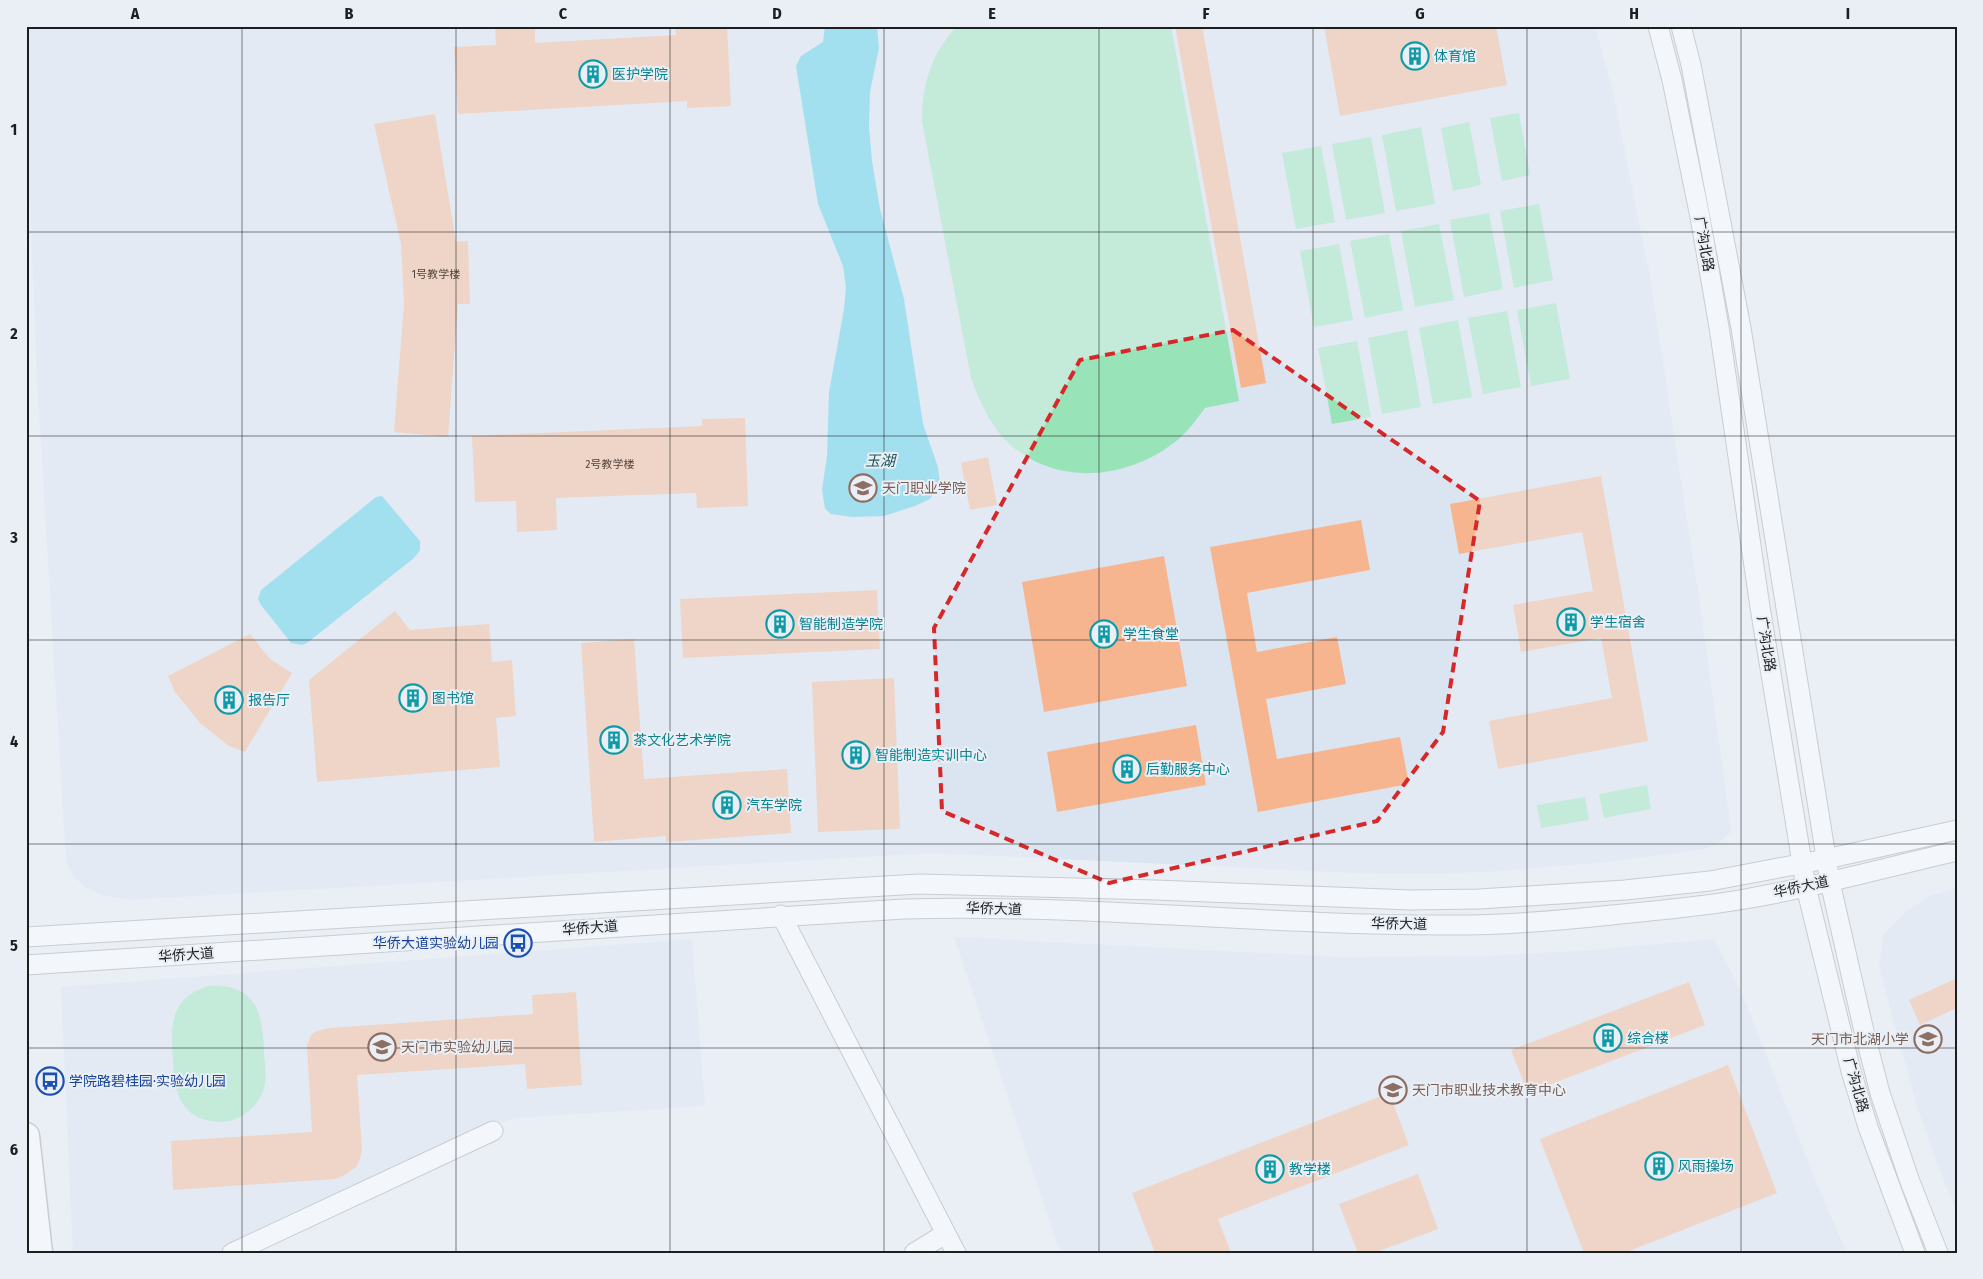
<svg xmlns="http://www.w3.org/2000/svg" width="1983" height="1279" viewBox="0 0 1983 1279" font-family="'Fira Sans Condensed','Noto Sans SC',sans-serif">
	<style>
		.built { fill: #dbe5f1 }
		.green { fill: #98e4b8 }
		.water { fill: #4fcfe7 }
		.building { fill: #f7b58f }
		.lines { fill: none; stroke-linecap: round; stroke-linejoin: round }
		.minor-casing { stroke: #a0a4aa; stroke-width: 21 }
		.secondary-casing { stroke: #a0a4aa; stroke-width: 29 }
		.minor { stroke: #fff; stroke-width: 19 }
		.secondary { stroke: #fff; stroke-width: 26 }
		.marked { fill: none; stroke: #d62828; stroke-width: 4; stroke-dasharray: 10 6; stroke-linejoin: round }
		.grid { fill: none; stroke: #1c1e20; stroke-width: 1; stroke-opacity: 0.55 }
		.labels { text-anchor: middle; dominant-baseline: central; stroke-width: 4; stroke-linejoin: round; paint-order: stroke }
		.number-label { font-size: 11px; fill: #53443c }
		.culture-label { font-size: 14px; fill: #0d838f; stroke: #eaeff5; text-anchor: start }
		.street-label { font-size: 14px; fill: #1c1e20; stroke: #eaeff5 }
		.education-label { font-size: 14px; fill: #785e54; stroke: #eaeff5; text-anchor: start }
		.transit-label { font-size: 14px; fill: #164399; stroke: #eaeff5; text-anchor: end }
		.water-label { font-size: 15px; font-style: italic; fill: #1f555f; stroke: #eaeff5 }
		.neatline { fill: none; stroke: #1c1e20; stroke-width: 2 }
		.grid-label { font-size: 16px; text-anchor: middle; font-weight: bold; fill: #1c1e20 }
	</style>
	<rect width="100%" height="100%" fill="#eaeff5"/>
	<g class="built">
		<path d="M26 26H1595L1614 96 1649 271 1699 598 1731 828 1730 833 1716 845 1704 849 1609 862 1487 872 1425 874 1355 873 931 853 129 900 99 894 84 886 73 876 66 861 37 378 27 135Z"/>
		<path d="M1957 888V1212L1946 1187 1918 1110 1879 967 1883 935 1906 912 1929 896Z"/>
		<path d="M954 937 1341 957 1489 956 1591 950 1714 939 1744 998 1816 1182 1847 1253H1062L1057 1243Z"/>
		<path d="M692 939 705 1106 513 1118 221 1253H73L61 987Z"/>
	</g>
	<g class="green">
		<path d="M957 26H1171L1239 401 1205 408C1196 420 1187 433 1175 442 1130 477 1066 486 1018 451 994 434 981 405 971 378L922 121C922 84 931 54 957 26Z"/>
		<path d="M1519 113 1530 175 1502 181 1490 118Z"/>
		<path d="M1469 122 1481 185 1453 191 1441 128Z"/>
		<path d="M1421 127 1435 204 1396 211 1382 135Z"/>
		<path d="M1371 137 1385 213 1346 220 1332 144Z"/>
		<path d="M1321 146 1335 222 1296 229 1282 153Z"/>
		<path d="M1539 204 1553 280 1514 288 1500 211Z"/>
		<path d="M1489 213 1503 289 1464 297 1450 220Z"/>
		<path d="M1439 224 1454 300 1415 307 1401 231Z"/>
		<path d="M1389 234 1403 310 1365 318 1350 241Z"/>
		<path d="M1339 244 1353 320 1314 327 1300 251Z"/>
		<path d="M1556 303 1570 379 1531 386 1517 310Z"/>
		<path d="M1507 311 1521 387 1483 394 1468 318Z"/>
		<path d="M1458 320 1472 397 1433 404 1419 328Z"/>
		<path d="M1407 330 1421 407 1382 414 1368 338Z"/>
		<path d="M1357 341 1371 417 1332 424 1318 348Z"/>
		<path d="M1647 785 1651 809 1604 818 1599 794Z"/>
		<path d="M1585 797 1589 820 1541 828 1537 805Z"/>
		<path d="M208 986C257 983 263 1014 264 1053 265 1064 267 1077 264 1088 258 1110 234 1126 211 1121 198 1119 187 1112 181 1101 174 1088 174 1074 173 1060 170 1026 170 998 208 986Z"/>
	</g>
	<g class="water">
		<path d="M825 26H877L879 48 870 92 869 127 872 161 880 209 904 299 923 424 938 467 940 484 930 499 915 506 884 516 852 517 831 514 825 509 822 490 827 455 829 392 844 309 846 288 843 266 818 204 796 66 801 56 823 42Z"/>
		<path d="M382 496 420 541V550L414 558 307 643 302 645 291 643 261 605 258 599 261 590 376 497Z"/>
	</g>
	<g class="building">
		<path d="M495 26H535V43L676 35 675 26H727L731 106 687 108V101L458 114 454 47 496 45Z"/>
		<path d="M1175 26H1202L1266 383 1241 388Z"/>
		<path d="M1324 26H1496L1507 85 1340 116Z"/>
		<path d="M435 114 456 242 468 241 470 304H458L448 437 394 432 404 303 401 244 374 124Z"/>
		<path d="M745 418 748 506 697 508 696 493 556 498 557 530 517 532 516 501 475 502 472 436 702 426V419Z"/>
		<path d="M988 457 997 505 970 510 961 463Z"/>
		<path d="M1601 476 1648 741 1498 769 1489 721 1612 698 1601 638 1521 652 1513 605 1593 591 1582 532 1459 554 1450 504Z"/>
		<path d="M1361 520 1370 570 1247 593 1257 652 1337 637 1346 684 1266 699 1277 759 1400 737 1409 784 1258 812 1210 547Z"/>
		<path d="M1164 556 1187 686 1044 712 1022 582Z"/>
		<path d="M877 590 880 649 683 658 680 599Z"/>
		<path d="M395 611 410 630 489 624 492 662 512 660 516 716 496 718 500 767 317 782 309 680Z"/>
		<path d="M250 634 270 659 292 673 245 752 229 746 200 723 175 692 168 676Z"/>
		<path d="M634 639 644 779 787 769 791 833 666 842V836L594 842 581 643Z"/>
		<path d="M894 678 900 829 818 832 812 682Z"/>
		<path d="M1196 725 1206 785 1057 812 1047 752Z"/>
		<path d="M1957 978V1008L1920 1025 1909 1000Z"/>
		<path d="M1689 982 1705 1025 1528 1093 1511 1050Z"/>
		<path d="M576 992 582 1085 527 1089 525 1064 357 1075 362 1150 359 1162 356 1167 345 1175 335 1179 173 1190 171 1141 312 1132 307 1045 312 1034 317 1031 329 1028 533 1014 532 995Z"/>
		<path d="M1728 1065 1777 1193 1624 1253H1584L1540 1139Z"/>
		<path d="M1389 1093 1409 1145 1218 1219 1231 1253H1155L1132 1193Z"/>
		<path d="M1418 1174 1438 1229 1374 1253H1358L1339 1204Z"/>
	</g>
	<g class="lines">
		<g class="minor-casing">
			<g id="minor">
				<path d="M1658 26 1672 80 1700 217 1719 327 1760 607 1806 887 1851 1071 1868 1127 1915 1253"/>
				<path d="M1681 26 1691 65 1741 328 1830 882 1863 1027 1880 1093 1909 1179 1938 1253"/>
				<path d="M781 915 956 1253"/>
				<path d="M26 937 919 884 1155 890 1411 900 1479 899 1625 890 1710 881 1826 859 1957 830"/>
				<path d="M26 965 904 909C1083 904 1262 925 1442 925 1498 926 1555 921 1612 915 1654 911 1697 907 1739 900 1812 888 1884 868 1957 851"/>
				<path d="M232 1253 493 1131"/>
				<path d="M914 1253 945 1234"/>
			</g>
		</g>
		<g class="secondary-casing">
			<path id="secondary" d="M26 1136 39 1253"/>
		</g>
		<use href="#minor" class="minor"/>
		<use href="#secondary" class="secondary"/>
	</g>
	<path d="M0 0H1983V1279H0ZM1233 330 1480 501 1443 732 1377 821 1109 883 942 811 934 628 1080 360Z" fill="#eaeff5" fill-opacity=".55" fill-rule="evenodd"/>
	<path class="marked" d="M1233 330 1480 501 1443 732 1377 821 1109 883 942 811 934 628 1080 360Z"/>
	<path class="grid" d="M242 26V1253M456 26V1253M670 26V1253M884 26V1253M1099 26V1253M1313 26V1253M1527 26V1253M1741 26V1253M26 232H1957M26 436H1957M26 640H1957M26 844H1957M26 1048H1957"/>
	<defs>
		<g id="building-ring" transform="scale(1.4375)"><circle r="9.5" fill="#eaeff5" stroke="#0f9aa8" stroke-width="1.5"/><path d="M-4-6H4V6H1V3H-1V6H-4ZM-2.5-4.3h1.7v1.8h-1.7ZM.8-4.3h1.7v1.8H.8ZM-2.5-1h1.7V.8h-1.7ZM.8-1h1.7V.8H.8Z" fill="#0f9aa8"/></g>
		<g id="university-ring" transform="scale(1.4375)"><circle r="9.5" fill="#eaeff5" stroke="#8d6e63" stroke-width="1.5"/><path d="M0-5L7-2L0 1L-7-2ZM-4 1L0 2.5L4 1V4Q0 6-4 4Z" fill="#8d6e63"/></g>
		<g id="bus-ring" transform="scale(1.4375)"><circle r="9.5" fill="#eaeff5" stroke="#1a4fb4" stroke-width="1.5"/><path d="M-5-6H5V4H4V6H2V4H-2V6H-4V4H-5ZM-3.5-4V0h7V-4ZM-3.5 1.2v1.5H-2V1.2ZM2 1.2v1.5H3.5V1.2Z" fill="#1a4fb4"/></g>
		<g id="school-ring" transform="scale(1.4375)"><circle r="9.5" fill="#eaeff5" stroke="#8d6e63" stroke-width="1.5"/><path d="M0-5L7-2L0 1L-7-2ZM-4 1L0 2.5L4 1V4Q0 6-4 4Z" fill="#8d6e63"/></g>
	</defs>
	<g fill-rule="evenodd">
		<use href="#building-ring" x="1415" y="56"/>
		<use href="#building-ring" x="593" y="74"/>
		<use href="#university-ring" x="863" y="488"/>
		<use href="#building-ring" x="1571" y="622"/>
		<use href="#building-ring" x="780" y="624"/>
		<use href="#building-ring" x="1104" y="634"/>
		<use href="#building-ring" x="413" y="698"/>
		<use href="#building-ring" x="229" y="700"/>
		<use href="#building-ring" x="614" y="740"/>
		<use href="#building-ring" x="856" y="755"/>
		<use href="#building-ring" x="1127" y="769"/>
		<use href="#building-ring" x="727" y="805"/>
		<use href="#bus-ring" x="518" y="943"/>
		<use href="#building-ring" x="1608" y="1038"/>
		<use href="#school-ring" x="1928" y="1039"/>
		<use href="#school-ring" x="382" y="1047"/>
		<use href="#bus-ring" x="50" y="1081"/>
		<use href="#school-ring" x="1393" y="1090"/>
		<use href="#building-ring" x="1659" y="1166"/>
		<use href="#building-ring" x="1270" y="1169"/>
	</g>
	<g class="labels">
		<g class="number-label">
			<text x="436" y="274">1号教学楼</text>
			<text x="610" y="464">2号教学楼</text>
		</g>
		<g class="culture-label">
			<text x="1434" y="56">体育馆</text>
			<text x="612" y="74">医护学院</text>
			<text x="1590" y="622">学生宿舍</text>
			<text x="799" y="624">智能制造学院</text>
			<text x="1123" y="634">学生食堂</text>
			<text x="432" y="698">图书馆</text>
			<text x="248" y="700">报告厅</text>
			<text x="633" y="740">茶文化艺术学院</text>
			<text x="875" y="755">智能制造实训中心</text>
			<text x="1146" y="769">后勤服务中心</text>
			<text x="746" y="805">汽车学院</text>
			<text x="1627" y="1038">综合楼</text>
			<text x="1678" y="1166">风雨操场</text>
			<text x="1289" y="1169">教学楼</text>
		</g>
		<g class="street-label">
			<text transform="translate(1704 244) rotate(80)">广沟北路</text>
			<text transform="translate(1766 644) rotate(81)">广沟北路</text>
			<text transform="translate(1801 887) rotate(-12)">华侨大道</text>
			<text transform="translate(994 909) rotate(2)">华侨大道</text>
			<text transform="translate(1399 924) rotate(1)">华侨大道</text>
			<text transform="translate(590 928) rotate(-4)">华侨大道</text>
			<text transform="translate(186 955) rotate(-4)">华侨大道</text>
			<text transform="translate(1856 1085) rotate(74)">广沟北路</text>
		</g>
		<g class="education-label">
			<text x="882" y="488">天门职业学院</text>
			<text x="1909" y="1039" text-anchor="end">天门市北湖小学</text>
			<text x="401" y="1047">天门市实验幼儿园</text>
			<text x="1412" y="1090">天门市职业技术教育中心</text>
		</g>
		<g class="transit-label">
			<text x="499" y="943">华侨大道实验幼儿园</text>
			<text x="69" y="1081" text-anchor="start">学院路碧桂园·实验幼儿园</text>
		</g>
		<g class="water-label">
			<text x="880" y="461">玉湖</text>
		</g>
	</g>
	<rect width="1983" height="1279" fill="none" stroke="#eaeff5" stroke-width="55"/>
	<rect x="28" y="28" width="1928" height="1224" class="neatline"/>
	<g class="grid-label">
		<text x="135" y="19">A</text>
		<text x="349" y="19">B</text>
		<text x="563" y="19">C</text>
		<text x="777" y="19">D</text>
		<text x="992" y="19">E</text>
		<text x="1206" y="19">F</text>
		<text x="1420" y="19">G</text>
		<text x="1634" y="19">H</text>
		<text x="1848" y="19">I</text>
		<text x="14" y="135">1</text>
		<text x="14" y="339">2</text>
		<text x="14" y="543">3</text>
		<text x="14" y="747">4</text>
		<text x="14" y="951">5</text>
		<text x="14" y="1155">6</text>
	</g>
</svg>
